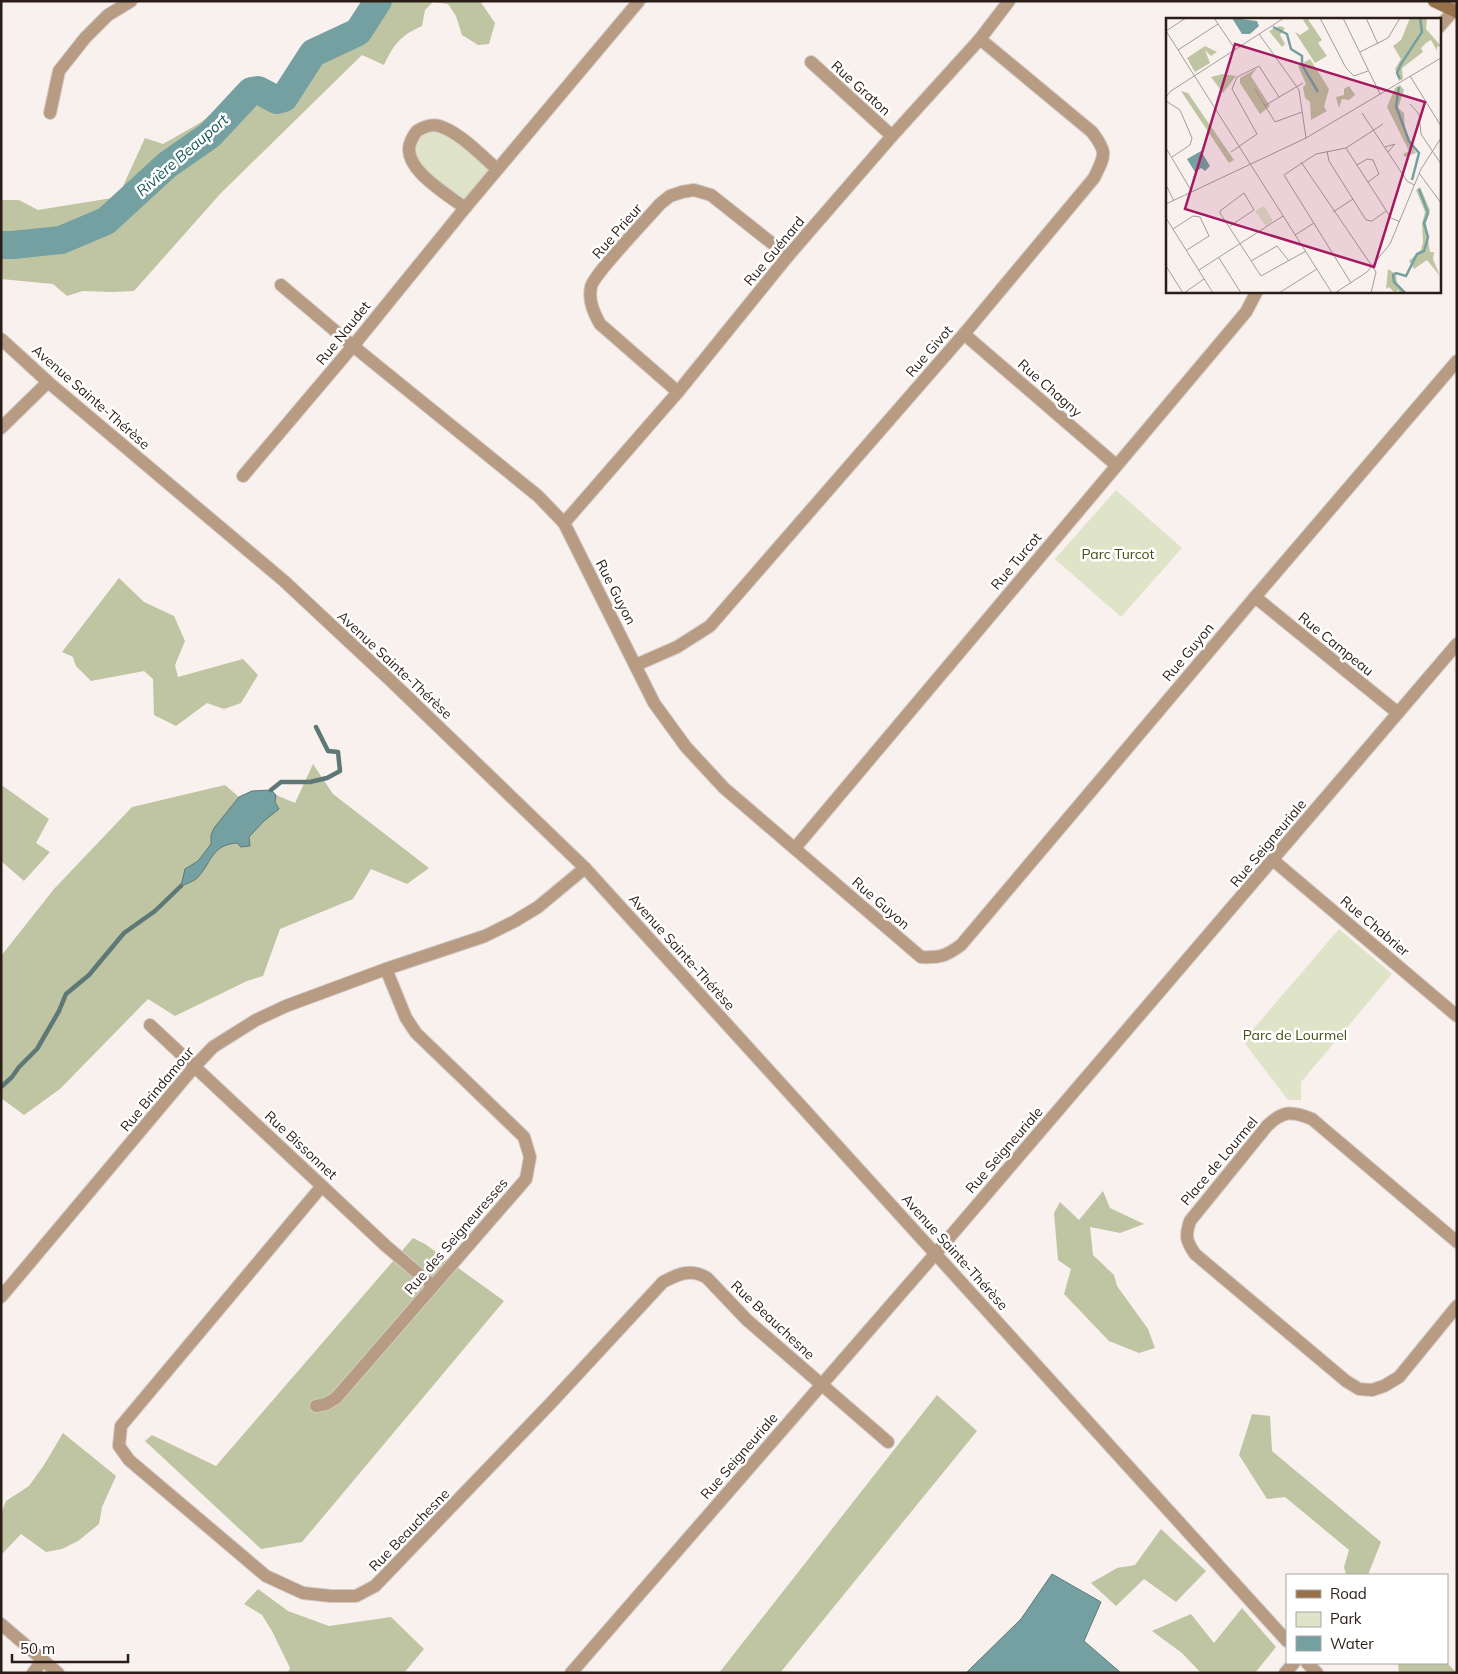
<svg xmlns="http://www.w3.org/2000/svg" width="1458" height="1674" viewBox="0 0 1458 1674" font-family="Mulish,sans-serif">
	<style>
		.green { fill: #dfe3c8 }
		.forest { fill: #bfc5a2 }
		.water { fill: #74a0a1; stroke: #5e7877 }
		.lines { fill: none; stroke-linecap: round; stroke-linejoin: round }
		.stream { stroke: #5e7877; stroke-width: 4.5 }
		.river { stroke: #74a0a1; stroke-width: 28 }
		.minor-casing { stroke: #d4cbc7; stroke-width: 14 }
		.tertiary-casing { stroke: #d4cbc7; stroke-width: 14 }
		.secondary-casing { stroke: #d4cbc7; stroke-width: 14 }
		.minor { stroke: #b79b82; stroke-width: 12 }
		.tertiary { stroke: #b79b82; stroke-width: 12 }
		.secondary { stroke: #98704a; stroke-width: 12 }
		.labels { text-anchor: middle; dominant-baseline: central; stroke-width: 5; stroke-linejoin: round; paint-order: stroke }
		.street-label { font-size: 14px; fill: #2a1c16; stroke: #fff }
		.park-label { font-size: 14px; fill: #474c14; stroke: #fff }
		.water-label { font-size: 15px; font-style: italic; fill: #185859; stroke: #fff }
		.inset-river { fill: none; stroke: #74a0a1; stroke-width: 2.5 }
		.inset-road { fill: none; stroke: #a69c98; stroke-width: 1 }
		.view { fill: #a41960; fill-opacity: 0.15; stroke: #a41960; stroke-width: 2.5 }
		.inset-edge { fill: none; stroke: #2a1c16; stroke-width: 2.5 }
	</style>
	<rect width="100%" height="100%" fill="#f9f1ee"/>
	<g class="green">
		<path d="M442 126 497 169 465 208 410 161 415 133Z"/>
		<path d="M1116 490 1182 548 1121 617 1055 559Z"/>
		<path d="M1339 929 1392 974 1301 1082V1100H1288L1243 1041Z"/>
	</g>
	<g class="forest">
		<path d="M369 1H480L495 23 489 44 478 45 462 35 456 16 448 4 433 2 425 10 422 26C400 36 394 44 384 65L362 55 221 193 134 291 112 292 83 291 67 296 53 284 1 279V200H19L38 210 118 197 145 138 163 144 198 124 247 90 287 84 308 45 357 16Z"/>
		<path d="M119 578 144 602 174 616 185 641 175 665 178 677 243 659 258 675 241 703 224 709 207 703 176 726 154 715 153 679 144 671 91 681 76 666 73 657 62 652Z"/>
		<path d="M313 764 333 794 429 868 407 884 371 869 353 899 280 929 263 976 247 981 175 1016 148 999 60 1089 24 1115 1 1098V956L54 889 132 807 225 785 239 797 252 791 271 790 276 795 295 803Z"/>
		<path d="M3 786 49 819 36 843 50 852 24 881 1 861V788Z"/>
		<path d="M1103 1191 1110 1208 1144 1224 1120 1233 1090 1227 1093 1255 1114 1275 1117 1286 1148 1329 1155 1348 1139 1353 1109 1341 1064 1294 1071 1269 1058 1260 1054 1213 1060 1202 1079 1220Z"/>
		<path d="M413 1238 425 1244 504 1301 302 1542 261 1549 145 1441 152 1435 216 1466Z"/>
		<path d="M937 1395 977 1431 780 1673H719Z"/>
		<path d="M1252 1414 1270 1416 1272 1451 1381 1542 1368 1575H1346L1344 1567 1349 1550 1285 1497 1267 1499 1239 1455Z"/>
		<path d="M63 1433 116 1476 102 1507 99 1524 78 1541 62 1549 46 1552 21 1534 1 1555V1514L6 1501 29 1486 44 1465Z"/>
		<path d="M1161 1529 1206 1571 1176 1602 1144 1579 1116 1606 1091 1583 1117 1568 1135 1565Z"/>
		<path d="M258 1589 288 1611 329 1626 391 1617 424 1649 404 1673H288L290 1668 272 1631 262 1615 244 1604Z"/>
		<path d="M1242 1608 1276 1647 1255 1673H1201L1182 1653 1152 1631 1191 1614 1214 1643Z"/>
		<path d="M1398 1663H1447L1457 1673H1399Z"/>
	</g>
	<g class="water">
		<path d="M271 790 276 795 275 802 279 809 264 821 249 837 250 846 241 847 237 843C210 845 212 864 196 879 192 882 186 884 181 886L185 869 198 861 211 844V835L214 828 239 797 252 791Z"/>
		<path d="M1052 1574 1101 1602 1084 1641 1121 1673H966L1021 1619Z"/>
	</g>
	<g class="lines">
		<g class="stream">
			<path d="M271 790 281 782H310L327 778 340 771 338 752 328 751 316 727"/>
			<path d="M1 1087 12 1077 19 1067 37 1049 59 1011 66 994 89 975 124 933 155 911 181 886"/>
		</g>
		<path class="river" d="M1 245H13L61 240 106 221 167 165 210 135 251 91 258 90 277 100 284 98 313 53 358 32 378 1"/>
		<g class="minor-casing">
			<g id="minor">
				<path d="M1439 27 1457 7"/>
				<path d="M811 62 892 136"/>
				<path d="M50 113 59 71 85 38 108 15 131 1"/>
				<path d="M465 208C447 194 399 167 411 141 413 137 414 134 417 131 425 126 433 123 442 127 461 134 482 156 497 169"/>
				<path d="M281 285 353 346 538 496 564 523 654 703 686 747 724 788 921 957C940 958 946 956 961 945L1255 597 1457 361"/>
				<path d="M964 334 1116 465"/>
				<path d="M678 392 600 324C594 313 588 301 591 287 593 275 648 218 660 204L670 196 682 192 694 190 711 195 788 256"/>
				<path d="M1 428 48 382"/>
				<path d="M243 476 353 346 465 208 639 1"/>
				<path d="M564 523 678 392 788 256 892 136 980 39 1009 1"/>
				<path d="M1255 597 1398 713"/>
				<path d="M636 665 677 647 710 626 964 334 1094 178C1105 155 1108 153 1092 132L980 39"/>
				<path d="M795 848 1246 312 1257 291"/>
				<path d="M1273 860 1457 1016"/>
				<path d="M150 1025 386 1246 433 1286"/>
				<path d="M322 1186 121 1426 119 1446 129 1460 266 1576 303 1593 331 1596H356L375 1586 550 1404 663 1282C678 1274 691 1268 707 1278L747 1320 888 1442"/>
				<path d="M1457 1242 1312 1119C1293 1111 1283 1110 1267 1126L1190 1221C1185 1236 1186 1241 1195 1254L1346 1381 1359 1389 1372 1390 1384 1386 1399 1377 1457 1306"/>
				<path d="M1 1297 195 1066 213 1047 256 1020 286 1006 386 969 485 936 515 921 538 907 585 868"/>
				<path d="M316 1406 326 1404 336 1398 526 1179 530 1157 524 1137 416 1033 406 1018 386 969"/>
				<path d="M1 1624 58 1673"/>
				<path d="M33 1673 43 1660"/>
				<path d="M571 1673 936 1253"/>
				<path d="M1285 1673 1294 1663"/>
			</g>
		</g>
		<g class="tertiary-casing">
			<g id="tertiary">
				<path d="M1 339 48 382 284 581 389 679 585 868 1287 1641"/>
				<path d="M936 1253 1457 644"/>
				<path d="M1307 1663 1317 1673"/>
			</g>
		</g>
		<g class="secondary-casing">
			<path id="secondary" d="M1434 1 1457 12"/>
		</g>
		<use href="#minor" class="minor"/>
		<use href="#tertiary" class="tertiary"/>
		<use href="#secondary" class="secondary"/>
	</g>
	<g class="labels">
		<g class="street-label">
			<text transform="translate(861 88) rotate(42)">Rue Graton</text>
			<text transform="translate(617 231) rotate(-49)">Rue Prieur</text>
			<text transform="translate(774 251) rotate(-50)">Rue Guénard</text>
			<text transform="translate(343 333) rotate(-51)">Rue Naudet</text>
			<text transform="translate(929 351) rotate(-49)">Rue Givot</text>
			<text transform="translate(1050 388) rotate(41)">Rue Chagny</text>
			<text transform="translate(91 397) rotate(41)">Avenue Sainte-Thérèse</text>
			<text transform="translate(1016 561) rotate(-50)">Rue Turcot</text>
			<text transform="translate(616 592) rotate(63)">Rue Guyon</text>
			<text transform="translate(1336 644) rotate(39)">Rue Campeau</text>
			<text transform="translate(1188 652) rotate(-50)">Rue Guyon</text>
			<text transform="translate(395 665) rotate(43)">Avenue Sainte-Thérèse</text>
			<text transform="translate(1268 843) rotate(-50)">Rue Seigneuriale</text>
			<text transform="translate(881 903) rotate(41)">Rue Guyon</text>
			<text transform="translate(1375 926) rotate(40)">Rue Chabrier</text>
			<text transform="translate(682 952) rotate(48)">Avenue Sainte-Thérèse</text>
			<text transform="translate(157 1089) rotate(-50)">Rue Brindamour</text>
			<text transform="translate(301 1145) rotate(43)">Rue Bissonnet</text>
			<text transform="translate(1004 1150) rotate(-49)">Rue Seigneuriale</text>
			<text transform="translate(1219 1161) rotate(-50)">Place de Lourmel</text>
			<text transform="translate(456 1236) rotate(-49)">Rue des Seigneuresses</text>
			<text transform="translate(955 1252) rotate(48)">Avenue Sainte-Thérèse</text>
			<text transform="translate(773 1320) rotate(43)">Rue Beauchesne</text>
			<text transform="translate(739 1456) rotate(-49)">Rue Seigneuriale</text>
			<text transform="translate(409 1530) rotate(-46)">Rue Beauchesne</text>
		</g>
		<g class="park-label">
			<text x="1118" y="554">Parc Turcot</text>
			<text x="1295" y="1035">Parc de Lourmel</text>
		</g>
		<g class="water-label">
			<text transform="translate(182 155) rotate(-41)">Rivière Beauport</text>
		</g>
	</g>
	<g transform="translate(1166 18)">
		<rect width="275" height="275" fill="#f9f1ee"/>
		<path d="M98 188 107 203 100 208 89 193Z" fill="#dfe3c8"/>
		<path d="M141 0 156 22 152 25 161 38 149 45 129 14 134 17 143 11 137 2ZM244 0H261L260 11 275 28 271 29V33L265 22 260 25 255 30 257 34 236 50 237 61 233 63 229 51 235 41 227 28 235 22ZM114 8 119 10 114 17 119 26 116 29 103 13ZM39 28 51 34 45 38 39 32 44 45 29 54 21 40ZM144 41 163 71 158 89 161 93 145 102 144 84 139 80 137 69 140 66 132 48ZM91 50 85 58 104 88 94 96 74 65V60ZM57 56 70 58 57 75 45 59ZM234 67 238 72 232 90 238 95 239 113 250 135 239 139 237 136 243 133 221 89 229 70ZM183 68 189 77 183 82 176 81 173 90 170 79 178 77V71ZM15 73 22 75 68 142 63 145ZM254 169 264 192 260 205 263 228 264 234H268L267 241 274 258 261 242 248 251 243 243 255 232 257 224 256 206 259 194 250 172ZM222 251 230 256 231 265 241 275H232L233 271 229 275 223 269 220 271Z" fill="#bfc5a2"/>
		<path d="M66 0 91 3 93 8 84 16H76ZM35 133 44 148 39 153 35 150 29 154 21 141Z" fill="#74a0a1"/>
		<path class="inset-river" d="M107 9 121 16 125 31 136 38V47L152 74M234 61 231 55 235 46 256 14 254 0M233 69 230 88 243 123 253 135 246 162M239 275 228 264 227 257 230 255 240 258 251 236 258 233 262 219 258 205 262 195 253 171"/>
		<path class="inset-road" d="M48 0 69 31M154 0 180 50 188 58 202 53M177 0 214 76M200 0 212 26M0 13 166 275M0 13 20 0M93 16 133 72 140 120M12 32 52 6M194 34 222 20 234 0M244 58 275 108M89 71 109 104 136 94M0 79 5 73 118 0M0 83 14 92 26 120 24 127 6 139M244 86 253 96 255 116 275 146M98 88 137 65M196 95 241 163 248 167M219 129 229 126 222 134M0 130 26 174M180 130 225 200 234 204M161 133 163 143 200 202 206 203 220 193M65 134 91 116 66 71 71 59 93 48 113 79M135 144 210 254 205 275M191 147 201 141 207 142 213 156 202 164M253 155 275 185M0 167 8 183M0 186 140 120 275 40M167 194 187 181M0 200 47 275M64 208 88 192 78 175 54 193V195L95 258 140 233M7 211 27 198 34 199 43 218 21 232M129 217 148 205M53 240 75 275M85 243 111 228 123 243M0 248 17 275M33 252 117 198M185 265 118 157 150 136 180 130 217 106M18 275 38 261M113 275 151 251M169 275 201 254 224 226 255 151 275 120"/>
		<path class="view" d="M69 26 259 84 208 249 19 191Z"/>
		<rect width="275" height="275" class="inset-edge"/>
	</g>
	<rect width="1458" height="1674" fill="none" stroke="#2a1c16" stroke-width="5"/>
	<rect x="1286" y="1574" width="162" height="90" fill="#ffffff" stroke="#aaa4a2"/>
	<rect x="1296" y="1590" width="25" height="8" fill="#98704a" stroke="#aaa4a2"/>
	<text x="1330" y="1599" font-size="15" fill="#2a1c16">Road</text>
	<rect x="1296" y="1612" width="25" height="15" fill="#dfe3c8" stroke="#aaa4a2"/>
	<text x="1330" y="1624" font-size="15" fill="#2a1c16">Park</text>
	<rect x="1296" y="1636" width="25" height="15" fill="#74a0a1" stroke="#aaa4a2"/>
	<text x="1330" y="1649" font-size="15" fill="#2a1c16">Water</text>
	<path d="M12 1654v8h116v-8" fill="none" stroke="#2a1c16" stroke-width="2.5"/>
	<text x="20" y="1654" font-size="15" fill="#2a1c16" stroke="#ffffff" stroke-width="4" paint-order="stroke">50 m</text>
</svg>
